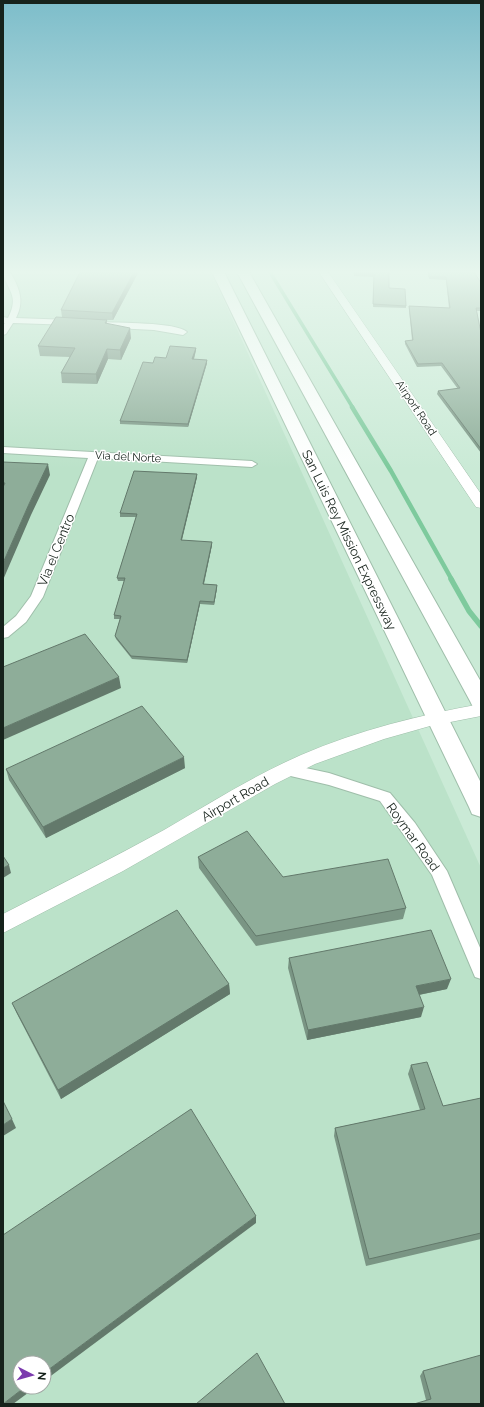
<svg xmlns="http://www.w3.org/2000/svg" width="484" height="1407" viewBox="0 0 484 1407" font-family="Raleway,sans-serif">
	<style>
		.built { fill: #bbe2c9; fill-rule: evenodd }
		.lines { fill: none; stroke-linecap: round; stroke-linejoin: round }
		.stream-far2 { stroke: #7eca9d; stroke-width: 3.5 }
		.stream-far1 { stroke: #7eca9d; stroke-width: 4.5 }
		.stream { stroke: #7eca9d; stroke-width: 5.5 }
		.minor-casing { stroke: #9fbeaa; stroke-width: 2 }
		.tertiary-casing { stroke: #9fbeaa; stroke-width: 1 }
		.trunk-casing { stroke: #9fbeaa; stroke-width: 2 }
		.minor { fill: #fff; fill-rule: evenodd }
		.tertiary { fill: #fff; fill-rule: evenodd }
		.trunk { fill: #fff; fill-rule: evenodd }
		.wall { fill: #7a9584 }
		.shaded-wall { fill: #63796b }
		.building { fill: #8ead99; stroke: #63796b }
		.labels { text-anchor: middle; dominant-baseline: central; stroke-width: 3; stroke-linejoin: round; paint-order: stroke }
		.far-street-label { font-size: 11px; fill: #16221b; stroke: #fff }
		.street-label { font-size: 13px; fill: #16221b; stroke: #fff }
	</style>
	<rect width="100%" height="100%" fill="#caead6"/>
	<path class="built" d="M3 272H211L481 868V1404H3ZM20 1363H44V1387H20Z"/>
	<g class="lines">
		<path class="stream-far2" d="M270 272 353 408"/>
		<path class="stream-far1" d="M352 407 391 471 452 580"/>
		<path class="stream" d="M451 579 469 611 481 626"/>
		<g class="minor-casing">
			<g id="minor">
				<path d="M3 272H10C19 287 25 301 16 318L71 320 75 323 74 325 13 323 6 334 3 335V325L5 323H3V317L8 318C20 295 7 291 3 272Z"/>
				<path d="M99 322C116 323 177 322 187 332L183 335 154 330 96 327 95 325 96 323Z"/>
				<path d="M3 447 252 461 257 464 252 467 98 458 43 597 26 622 8 637 3 638V627L16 616 31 596 88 458 3 453Z"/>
				<path d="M287 764 329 773 390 793 415 823 447 871 481 950V979L475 977 432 875 380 801 329 785 282 774 280 770 282 766Z"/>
			</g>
		</g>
		<g class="tertiary-casing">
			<g id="tertiary">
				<path d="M319 272H328L481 494V508L476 507 474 504Z"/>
				<path d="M481 704V716L430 726 384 739 315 764 275 784 123 871 3 933V914C57 886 111 859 164 830 209 804 253 776 301 755 359 730 420 715 481 704Z"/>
			</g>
		</g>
		<g class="trunk-casing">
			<g id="trunk">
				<path d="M212 272H224L481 783V817L472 814 469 807Z"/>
				<path d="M237 272H249L481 682V709L473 707 470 701Z"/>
			</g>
		</g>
		<use href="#minor" class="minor"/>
		<use href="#tertiary" class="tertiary"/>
		<use href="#trunk" class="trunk"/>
	</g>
	<g class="wall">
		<path d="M355 272H389V288L406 306V308L373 307 374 277 354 276Z"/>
		<path d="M428 272H474L481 283V311H476L481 333V453L437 394 438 391 458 389 441 366 417 367 405 344V341L412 340 409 309V306L449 308 446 280 429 279Z"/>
		<path d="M138 273 113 320H107V323L131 338 121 360 108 359 97 384 62 383 61 373 70 357 40 356 38 346 62 317 61 310Z"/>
		<path d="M196 348V350L194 359 207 363 188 427 120 424V421L166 358Z"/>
		<path d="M197 477 182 540 212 545 204 584 217 585V588L214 605 200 604 187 663 132 659 116 639 115 636 120 619H114V615L124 581H118L117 578 136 517H120V513Z"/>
		<path d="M185 768 46 838 9 780 6 769Z"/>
		<path d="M198 857 283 877 406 908 403 919 256 946 199 868Z"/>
		<path d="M289 958 447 989 419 995 421 1017 307 1040 288 968Z"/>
		<path d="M229 984 230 994 61 1099 16 1012 12 1003Z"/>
		<path d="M411 1065 443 1106 481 1098V1239L366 1266 334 1136 335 1128 420 1110 408 1074Z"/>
		<path d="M423 1371 481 1404 426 1400 420 1376Z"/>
	</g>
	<g class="shaded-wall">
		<path d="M134 272H138V273L113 320 112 313Z"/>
		<path d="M130 328 131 338 121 360 120 350Z"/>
		<path d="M196 348V350L193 362 192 359Z"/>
		<path d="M107 349 108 359 97 384 96 374Z"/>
		<path d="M207 360V363L188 427V424Z"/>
		<path d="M48 464 50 475 31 515 3 580V563L29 504Z"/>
		<path d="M197 474V477L181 543V540Z"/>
		<path d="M212 542V545L203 587V584Z"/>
		<path d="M217 585V588L214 605V602Z"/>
		<path d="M200 601V604L187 663V660Z"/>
		<path d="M119 677 121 688 3 740V728Z"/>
		<path d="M184 757 185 768 46 838 43 827Z"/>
		<path d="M9 865 11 873 3 878V868Z"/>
		<path d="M451 979 447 989 413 996 416 986Z"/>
		<path d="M229 984 230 994 61 1099 58 1090Z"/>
		<path d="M424 1007 421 1017 307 1040 308 1030Z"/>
		<path d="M12 1119 16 1128 3 1136V1125Z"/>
		<path d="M256 1216V1223L44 1381V1373Z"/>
		<path d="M25 1387H36L13 1404H3Z"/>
	</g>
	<g class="building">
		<path d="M80 272H134L112 313 61 310Z"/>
		<path d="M355 272H389V288L405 289 406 306 373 304 374 274H354Z"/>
		<path d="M429 272H474L481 283V308H476L481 333V449L438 391 460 388 442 363 418 364 405 341 413 340 409 306 450 308 446 277H429Z"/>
		<path d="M56 317 107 320 105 323 130 328 120 350 107 349 96 374 61 373 75 348 38 346Z"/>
		<path d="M170 346 196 348 192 359 207 360 188 424 120 421 143 362 153 363 155 357 166 358Z"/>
		<path d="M3 462 48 464 29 504 3 563V487L5 483H3Z"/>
		<path d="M134 471 197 474 181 540 212 542 203 584 217 585 214 602 200 601 187 660 131 656 115 636 121 616 114 615 125 578H117L137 514 120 513Z"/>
		<path d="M85 634 119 677 3 728V667Z"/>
		<path d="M142 706 184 757 43 827 6 769Z"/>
		<path d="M247 831 283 877 388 859 406 908 256 936 198 857Z"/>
		<path d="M3 856 9 865 3 868Z"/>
		<path d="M177 910 229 984 58 1090 12 1003Z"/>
		<path d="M431 930 451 979 416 986 424 1007 308 1030 289 958Z"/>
		<path d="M427 1062 443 1106 481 1098V1233L369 1259 335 1128 425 1109 411 1065Z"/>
		<path d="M3 1101 12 1119 3 1125Z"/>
		<path d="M191 1109 256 1216 44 1373V1363H20V1387H25L3 1404V1235Z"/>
		<path d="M257 1353 285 1404H196Z"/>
		<path d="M481 1355V1404H414L431 1399 423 1371Z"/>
	</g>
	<linearGradient id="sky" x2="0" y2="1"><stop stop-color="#7dbdca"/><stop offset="0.58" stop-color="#e7f6ed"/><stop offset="1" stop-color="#e7f6ed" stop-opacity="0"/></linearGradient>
	<rect width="484" height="469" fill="url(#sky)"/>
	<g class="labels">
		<g class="far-street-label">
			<text transform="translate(416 408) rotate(56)">Airport Road</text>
			<text transform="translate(128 457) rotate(3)">Via del Norte</text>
		</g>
		<g class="street-label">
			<text transform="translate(349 540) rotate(64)">San Luis Rey Mission Expressway</text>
			<text transform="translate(56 550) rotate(-68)">Via el Centro</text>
			<text transform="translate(235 799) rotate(-30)">Airport Road</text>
			<text transform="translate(413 837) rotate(54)">Roymar Road</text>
		</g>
	</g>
	<rect width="484" height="1407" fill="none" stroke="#16221b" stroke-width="8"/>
	<g transform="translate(32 1375) rotate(96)"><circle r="19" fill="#ffffff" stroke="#a2a7a4"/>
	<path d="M0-3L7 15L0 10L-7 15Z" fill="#7b3aae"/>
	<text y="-6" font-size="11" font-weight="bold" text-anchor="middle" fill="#16221b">N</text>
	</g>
</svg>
